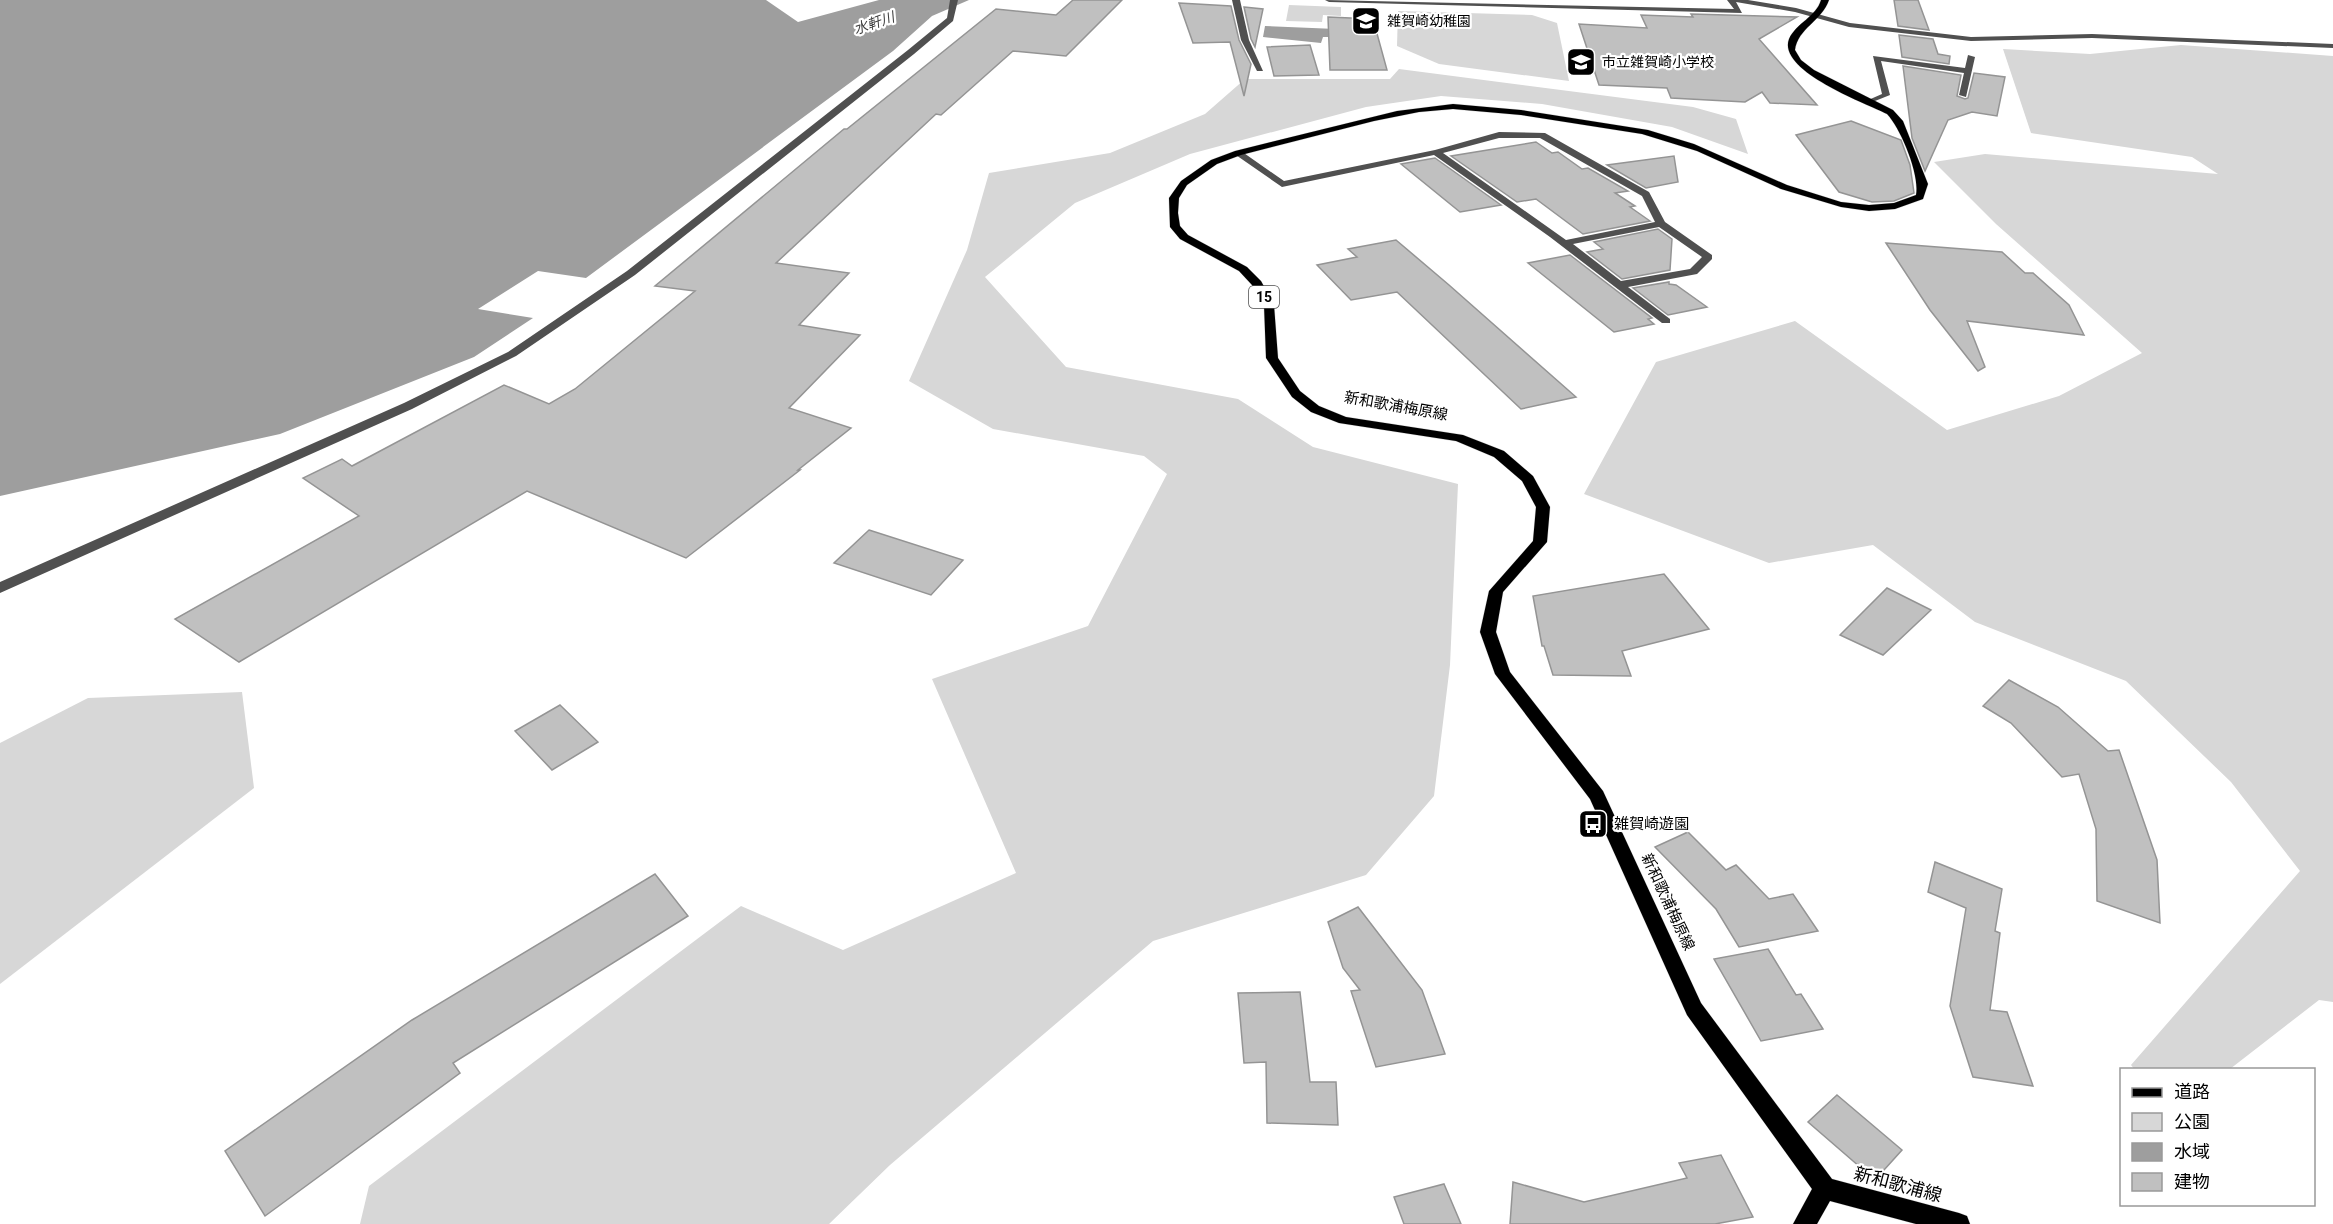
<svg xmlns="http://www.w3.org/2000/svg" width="2333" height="1224" viewBox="0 0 2333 1224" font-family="Roboto,'Noto Sans JP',sans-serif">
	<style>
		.green { fill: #d7d7d7 }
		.water { fill: #9e9e9e }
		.building { fill: #c0c0c0; stroke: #949494; stroke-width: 1.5 }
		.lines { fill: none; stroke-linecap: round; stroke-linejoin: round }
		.major-casing { stroke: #dbdbdb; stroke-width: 1 }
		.minor { fill: #505050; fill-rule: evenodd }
		.major { fill: #000; fill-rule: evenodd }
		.labels { text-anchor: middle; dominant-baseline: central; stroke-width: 4.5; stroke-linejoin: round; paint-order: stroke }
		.far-poi-label { font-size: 14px; fill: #000; stroke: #fff; text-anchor: start }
		.far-water-label { font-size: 14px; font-style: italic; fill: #3f3f3f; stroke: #fff }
		.shield { fill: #fff; stroke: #4c4c4c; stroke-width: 1.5 }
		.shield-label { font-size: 14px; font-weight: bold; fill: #000 }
		.street-label { font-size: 15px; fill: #000; stroke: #fff }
		.poi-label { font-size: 15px; fill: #000; stroke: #fff; text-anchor: start }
		.near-street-label { font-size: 18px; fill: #000; stroke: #fff }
	</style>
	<rect width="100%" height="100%" fill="#fff"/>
	<g class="green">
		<path d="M1289 5 1341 7V16L1323 15 1322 22 1286 21Z"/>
		<path d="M1398 11 1532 15 1557 23 1569 81 1439 64 1397 46Z"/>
		<path d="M2181 45 2333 56V1002L2319 1000 2230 1069 2135 1070 2131 1065 2300 871 2231 782 2126 681 1975 622 1873 545 1769 563 1584 494 1656 362 1795 321 1947 430 2059 396 2142 353 1996 224 1934 162 1985 154 2218 174 2192 157 2031 133 2003 49 2090 54Z"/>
		<path d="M1399 69 1693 107 1736 119 1748 154 1672 127 1542 104 1441 96 1366 107 1190 154 1075 203 985 277 1066 367 1238 399 1313 447 1458 484 1450 665 1434 796 1366 875 1153 941 890 1165 829 1224H360L369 1186 741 906 843 950 1016 873 932 679 1088 626 1167 474 1144 456 993 429 909 381 967 250 989 173 1110 153 1205 114 1245 79H1390Z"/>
		<path d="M242 692 254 788 0 984V743L88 698Z"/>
	</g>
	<g class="water">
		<path d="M0 0H766L798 22 879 0H969L932 16 893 51 586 278 538 271 478 309 533 318 474 357 280 434 0 496Z"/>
		<path d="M1265 26 1336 29 1337 37H1323L1321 43 1263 37Z"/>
	</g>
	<g class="building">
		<path d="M1073 0H1122L1066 56 1013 51 941 115 936 114 776 263 849 273 799 325 860 335 789 408 851 428 798 470H800L686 558 527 491 239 662 175 619 359 516 303 478 342 459 352 466 504 385 549 404 575 389 695 291 655 286 844 129H847L996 9 1056 15Z"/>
		<path d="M1894 0H1918L1929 30 1898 26Z"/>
		<path d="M1179 3 1231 6 1239 40 1251 64 1244 96 1230 42 1193 43Z"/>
		<path d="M1244 7 1263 9 1255 47 1251 39Z"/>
		<path d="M1691 14 1797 17 1759 39 1817 105 1770 103 1762 92 1745 102 1671 98 1667 88 1599 85 1579 24 1647 28 1641 15 1693 17Z"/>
		<path d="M1328 17 1373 19 1387 70H1330Z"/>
		<path d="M1899 35 1933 39 1938 54 1950 56 1949 64 1902 57Z"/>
		<path d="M1310 45 1319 75 1274 76 1267 47Z"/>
		<path d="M1903 66 1961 75 1957 96 1965 99 1968 98 1974 73 2005 77 1997 116 1972 112 1948 120 1925 171 1912 138Z"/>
		<path d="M1851 121 1901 140 1910 165 1914 193 1894 201 1872 202 1839 192 1796 135Z"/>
		<path d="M1536 142 1552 153 1558 152 1582 169 1588 168 1628 191 1615 193 1635 206 1630 207 1650 221 1583 234 1536 199 1517 202 1451 156Z"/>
		<path d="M1674 156 1678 182 1646 188 1607 165Z"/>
		<path d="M1435 158 1501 205 1460 212 1401 164Z"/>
		<path d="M1658 229 1672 239 1670 270 1622 279 1587 252 1603 249 1594 242Z"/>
		<path d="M1396 240 1449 285 1576 397 1521 409 1397 292 1351 300 1317 265 1357 257 1348 249Z"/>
		<path d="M1886 243 2002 252 2025 273H2033L2069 305 2084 335 1967 321 1985 367 1978 371 1930 310Z"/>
		<path d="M1570 255 1652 318 1648 319 1654 324 1614 332 1528 263Z"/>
		<path d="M1669 282V284L1676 285 1707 307 1668 315 1633 288Z"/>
		<path d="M869 530 963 560 931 595 834 563Z"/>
		<path d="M1664 574 1709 629 1622 651 1631 676 1553 675 1544 646H1542L1533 596Z"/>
		<path d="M1887 588 1931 610 1883 655 1840 635Z"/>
		<path d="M2009 680 2058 707 2108 751 2119 750 2157 860 2160 923 2097 901 2096 829 2079 774 2062 777 2011 723 1983 706Z"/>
		<path d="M560 705 598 742 552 770 515 731Z"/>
		<path d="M1688 832 1726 870 1736 865 1769 899 1793 894 1818 931 1739 947 1716 909 1655 847Z"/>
		<path d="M1935 862 2002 889 1995 931 2000 933 1990 1010 2007 1012 2033 1086 1973 1077 1950 1006 1966 908 1928 892Z"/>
		<path d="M655 874 688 916 453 1063 460 1073 265 1216 225 1151 412 1020Z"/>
		<path d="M1358 907 1422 990 1445 1054 1376 1067 1351 991 1360 990 1343 968 1328 922Z"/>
		<path d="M1768 949 1796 995 1801 994 1823 1029 1761 1041 1714 959Z"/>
		<path d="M1300 992 1310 1082H1336L1338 1125 1267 1123 1266 1062 1244 1063 1238 993Z"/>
		<path d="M1837 1095 1902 1150 1875 1180 1808 1122Z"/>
		<path d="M1721 1155 1753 1217 1715 1224H1510L1513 1182 1584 1202 1687 1178 1679 1163Z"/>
		<path d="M1444 1184 1461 1224H1404L1394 1197Z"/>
	</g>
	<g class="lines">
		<g class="major-casing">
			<path id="major" d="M1821 0H1829C1822 21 1798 28 1795 50L1801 60 1814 70 1893 110 1903 121 1928 184 1923 199 1895 209 1869 211 1841 207 1781 189 1697 151 1642 134 1521 115 1453 109 1419 112 1374 121 1241 155 1217 164 1187 185 1179 198 1178 213 1180 226 1188 235 1247 267 1261 281 1274 305 1278 358 1300 391 1319 406 1346 417 1463 435 1504 451 1533 476 1550 507 1547 542 1503 592 1496 632 1510 672 1603 791 1701 1003 1832 1179 1959 1213 1967 1216 1970 1224H1916L1830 1201 1817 1224H1793L1812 1189 1687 1015 1590 799 1495 674 1480 632 1489 591 1533 541 1536 507 1522 481 1494 457 1456 441 1339 423 1311 412 1292 397 1266 358 1264 305 1252 285 1239 271 1180 239 1170 227 1169 198 1181 181 1211 160 1235 151 1397 111 1453 104 1521 110 1648 130 1694 144 1787 185 1841 202 1869 205 1894 203 1916 195C1920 175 1901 129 1887 114 1865 103 1777 71 1789 39 1796 23 1816 17 1821 0Z"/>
		</g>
		<g class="minor">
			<path d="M950 0H958L953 21 914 54 635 275 516 356 412 409 0 593V582L404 403 508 352 627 271 908 50 947 18Z"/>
			<path d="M1232 0H1240L1249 40 1263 71H1257L1241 40Z"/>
			<path d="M1325 0 1734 9 1727 0H1748L1796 8 1850 23 1971 37 2092 34 2333 44V48L2092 38 1971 41 1849 27 1795 12 1736 2 1742 13 1329 2Z"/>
			<path d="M1968 55 1975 57 1966 97 1959 95 1964 73 1881 61 1890 95 1870 103 1866 101 1882 94 1873 56 1965 68Z"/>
			<path d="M1499 132 1545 133 1649 192 1665 222 1712 255V259L1697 274 1628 287 1670 319V323H1662L1550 237 1434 155 1282 187 1233 153 1241 151 1284 181 1435 150ZM1499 138H1540L1642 196 1655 222 1566 240 1443 153ZM1659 227 1702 257 1690 269 1621 281 1573 244Z"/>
		</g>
		<use href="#major" class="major"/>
	</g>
	<defs>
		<g id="school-square" transform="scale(1.5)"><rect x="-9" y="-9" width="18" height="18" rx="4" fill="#000" stroke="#fff"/><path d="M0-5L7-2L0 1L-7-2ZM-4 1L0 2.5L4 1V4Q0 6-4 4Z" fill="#fff"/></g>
		<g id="bus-square" transform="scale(1.5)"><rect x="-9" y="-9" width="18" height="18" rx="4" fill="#000" stroke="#fff"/><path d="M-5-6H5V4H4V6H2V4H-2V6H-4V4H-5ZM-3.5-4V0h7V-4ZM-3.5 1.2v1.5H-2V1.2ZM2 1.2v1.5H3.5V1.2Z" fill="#fff"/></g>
	</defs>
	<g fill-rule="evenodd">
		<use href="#school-square" x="1366" y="21"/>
		<use href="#school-square" x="1581" y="62"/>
		<use href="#bus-square" x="1593" y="824"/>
	</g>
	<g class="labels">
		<g class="far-poi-label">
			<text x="1387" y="21">雑賀崎幼稚園</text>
			<text x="1602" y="62">市立雑賀崎小学校</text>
		</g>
		<g class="far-water-label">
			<text transform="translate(874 23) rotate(-19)">水軒川</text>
		</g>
		<rect class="shield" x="1249" y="286" width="30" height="22" rx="4.5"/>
		<g class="shield-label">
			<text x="1264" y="297">15</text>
		</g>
		<g class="street-label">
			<text transform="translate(1396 406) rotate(10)">新和歌浦梅原線</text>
			<text transform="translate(1668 902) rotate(65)">新和歌浦梅原線</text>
		</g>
		<g class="poi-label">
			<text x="1614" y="824">雑賀崎遊園</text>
		</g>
		<g class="near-street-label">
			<text transform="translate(1898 1184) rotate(15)">新和歌浦線</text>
		</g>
	</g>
	<rect x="2120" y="1068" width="195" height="138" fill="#ffffff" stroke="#999999" stroke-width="1.5"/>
	<rect x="2132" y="1088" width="30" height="9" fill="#000000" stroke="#999999" stroke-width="1.5"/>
	<text x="2174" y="1098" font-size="18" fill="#000000">道路</text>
	<rect x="2132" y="1113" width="30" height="18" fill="#d7d7d7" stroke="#999999" stroke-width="1.5"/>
	<text x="2174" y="1128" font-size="18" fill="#000000">公園</text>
	<rect x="2132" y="1143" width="30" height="18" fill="#9e9e9e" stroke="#999999" stroke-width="1.5"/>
	<text x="2174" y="1158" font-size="18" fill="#000000">水域</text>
	<rect x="2132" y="1173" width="30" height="18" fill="#c0c0c0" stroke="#999999" stroke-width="1.5"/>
	<text x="2174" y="1188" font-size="18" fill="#000000">建物</text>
</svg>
